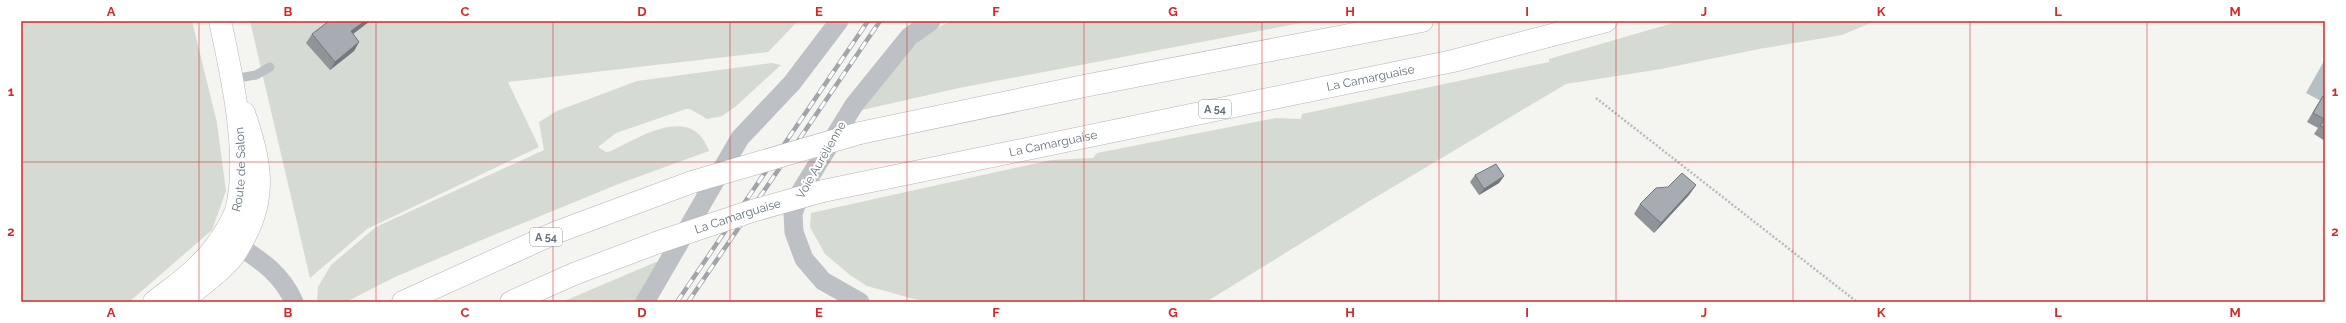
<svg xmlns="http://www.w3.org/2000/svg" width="2346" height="323" viewBox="0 0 2346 323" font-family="Raleway,sans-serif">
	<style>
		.green { fill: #d5dad2 }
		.water { fill: #b6c0c4 }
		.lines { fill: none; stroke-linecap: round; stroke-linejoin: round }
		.secondary-casing { stroke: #b2b6ba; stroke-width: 23 }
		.highway-casing { stroke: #b2b5b8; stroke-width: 23 }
		.path { stroke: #b7b9bc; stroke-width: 2.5; stroke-dasharray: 2 2; stroke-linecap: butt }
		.lane { stroke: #bdc0c4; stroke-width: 9 }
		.street { stroke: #bdc0c4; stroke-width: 19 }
		.secondary { stroke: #fff; stroke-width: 22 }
		.highway { stroke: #fff; stroke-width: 22 }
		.rail-casing { stroke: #a1a5aa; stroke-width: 4.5 }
		.rail { stroke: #fff; stroke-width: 3; stroke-dasharray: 9; stroke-linecap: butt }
		.highway-bridge-casing { stroke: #b2b5b8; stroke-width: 23; stroke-linecap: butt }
		.highway-bridge { stroke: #fff; stroke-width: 22 }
		.wall { fill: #8f9499 }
		.shaded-wall { fill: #74787d }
		.building { fill: #a6acb2; stroke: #74787d }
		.grid { fill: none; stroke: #d62828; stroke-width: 1; stroke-opacity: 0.55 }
		.labels { text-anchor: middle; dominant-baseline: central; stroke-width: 4; stroke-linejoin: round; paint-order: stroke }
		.shield { fill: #fff; stroke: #939ca5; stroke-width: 1 }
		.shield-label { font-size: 11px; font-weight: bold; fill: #65727e }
		.street-label { font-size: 12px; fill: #65727e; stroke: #fff }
		.neatline { fill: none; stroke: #d62828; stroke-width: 1.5 }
		.grid-label { font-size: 13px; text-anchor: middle; font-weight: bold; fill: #d62828 }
	</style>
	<rect width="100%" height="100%" fill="#f4f4f0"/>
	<g class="green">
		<path d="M21 21H192L217 123 226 191 212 230 129 302H21Z"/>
		<path d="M250 21H798L768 52 508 82 539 147 367 229 310 278Z"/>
		<path d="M952 21H1311L959 88 862 110C888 76 911 37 952 21Z"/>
		<path d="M1680 21H1875L1842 35 1759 49 1661 69 1566 84 1371 200 1206 302H925L867 286 850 275 825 254 810 227 811 213 1051 160 1093 158 1097 153 1276 118 1301 119 1302 114 1549 62V59Z"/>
		<path d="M772 63 781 65 735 107 722 116 707 119 690 109H686L616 133 598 147 606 152 611 151C640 137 692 103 709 151L621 183 484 239 395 277 346 302H317L318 287 331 265 376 227 544 150 539 122 557 111 637 81Z"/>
		<path d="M656 262 662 264 639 302H562Z"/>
	</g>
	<path class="water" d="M2324 61 2325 94 2321 101 2306 93Z"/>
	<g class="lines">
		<g class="secondary-casing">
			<g id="secondary">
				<path id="s1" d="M154 302C170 289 187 278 201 263 213 252 233 223 237 207 249 154 232 75 220 21"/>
				<path d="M180 302C198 288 216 276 231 259 237 252 241 243 245 236 268 193 259 156 244 113"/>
			</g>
		</g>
		<g class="highway-casing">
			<g id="highway">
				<path d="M860 133 1089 85 1422 21"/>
				<path id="s2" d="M823 191 1453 61 1606 21"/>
				<path d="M403 302 557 232 692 182"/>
				<path d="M511 302 574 274 656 243"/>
			</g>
		</g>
		<path class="path" d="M1596 98 1857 302"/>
		<path class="lane" d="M233 79 256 75 270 67"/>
		<g class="street">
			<path d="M227 238C255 257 280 270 294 302"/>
			<path d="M645 302 740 138 792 83 839 21"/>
			<path d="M860 302 823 281 804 259 794 232 793 214 801 191 854 105 909 37 931 21"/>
		</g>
		<use href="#secondary" class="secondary"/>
		<use href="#highway" class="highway"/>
		<g class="rail-casing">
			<g id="rail">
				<path d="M677 302 868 21"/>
				<path d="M688 302 880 21"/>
			</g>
		</g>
		<use href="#rail" class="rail"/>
		<g class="highway-bridge-casing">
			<g id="highway-bridge">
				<path d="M692 182 860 133"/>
				<path id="s3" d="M656 243 752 211 823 191"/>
			</g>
		</g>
		<use href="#highway-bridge" class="highway-bridge"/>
	</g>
	<g class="wall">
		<path d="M329 21H370L353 34 359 42 354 51 330 70 306 43 312 34Z"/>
		<path d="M2323 96 2325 98V141L2314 134 2318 128 2307 122 2317 105Z"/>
		<path d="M1475 175 1504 176 1499 183 1479 195 1470 182Z"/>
		<path d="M1696 185 1689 195 1654 233 1634 214 1640 204Z"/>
	</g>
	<g class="shaded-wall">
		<path d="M365 21H370L345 40 351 31Z"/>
		<path d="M359 42 354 51 330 70 335 62Z"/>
		<path d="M1504 176 1499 183 1479 195 1484 189Z"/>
		<path d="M1696 185 1689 195 1654 233 1661 223Z"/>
	</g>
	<g class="building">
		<path d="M329 21H365L351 31 359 42 335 62 312 34Z"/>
		<path d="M2323 96 2325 98V128L2320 126 2324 119 2313 113Z"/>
		<path d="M1496 164 1504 176 1484 189 1475 175Z"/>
		<path d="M1682 173 1696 185 1661 223 1640 204 1656 188 1668 187Z"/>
	</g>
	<path class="grid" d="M199 21V302M376 21V302M553 21V302M730 21V302M907 21V302M1084 21V302M1262 21V302M1439 21V302M1616 21V302M1793 21V302M1970 21V302M2147 21V302M21 162H2325"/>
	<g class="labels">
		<g class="shield">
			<rect x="1199" y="100" width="32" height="18" rx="3"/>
			<rect x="530" y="228" width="32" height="18" rx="3"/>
		</g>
		<g class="shield-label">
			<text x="1215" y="109">A 54</text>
			<text x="546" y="237">A 54</text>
		</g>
		<g class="street-label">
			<text stroke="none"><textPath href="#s2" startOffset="559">La Camarguaise</textPath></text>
			<text stroke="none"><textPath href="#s2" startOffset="235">La Camarguaise</textPath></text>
			<text transform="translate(821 160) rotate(-60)">Voie Aurélienne</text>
			<text stroke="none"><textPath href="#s1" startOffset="166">Route de Salon</textPath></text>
			<text stroke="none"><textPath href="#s3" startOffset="86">La Camarguaise</textPath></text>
		</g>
	</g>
	<rect width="2346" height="323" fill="none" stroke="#ffffff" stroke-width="44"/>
	<rect x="22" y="22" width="2302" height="279" class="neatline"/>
	<g class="grid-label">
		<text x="111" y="16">A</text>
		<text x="288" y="16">B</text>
		<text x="465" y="16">C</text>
		<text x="642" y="16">D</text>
		<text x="819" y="16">E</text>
		<text x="996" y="16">F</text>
		<text x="1173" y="16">G</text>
		<text x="1350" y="16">H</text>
		<text x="1527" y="16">I</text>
		<text x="1704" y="16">J</text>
		<text x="1881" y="16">K</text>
		<text x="2058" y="16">L</text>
		<text x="2235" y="16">M</text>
		<text x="11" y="96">1</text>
		<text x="2335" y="96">1</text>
		<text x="11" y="236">2</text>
		<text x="2335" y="236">2</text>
		<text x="111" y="317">A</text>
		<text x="288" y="317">B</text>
		<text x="465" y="317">C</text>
		<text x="642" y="317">D</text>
		<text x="819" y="317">E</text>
		<text x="996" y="317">F</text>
		<text x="1173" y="317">G</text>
		<text x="1350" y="317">H</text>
		<text x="1527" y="317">I</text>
		<text x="1704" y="317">J</text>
		<text x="1881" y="317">K</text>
		<text x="2058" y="317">L</text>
		<text x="2235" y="317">M</text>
	</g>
</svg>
